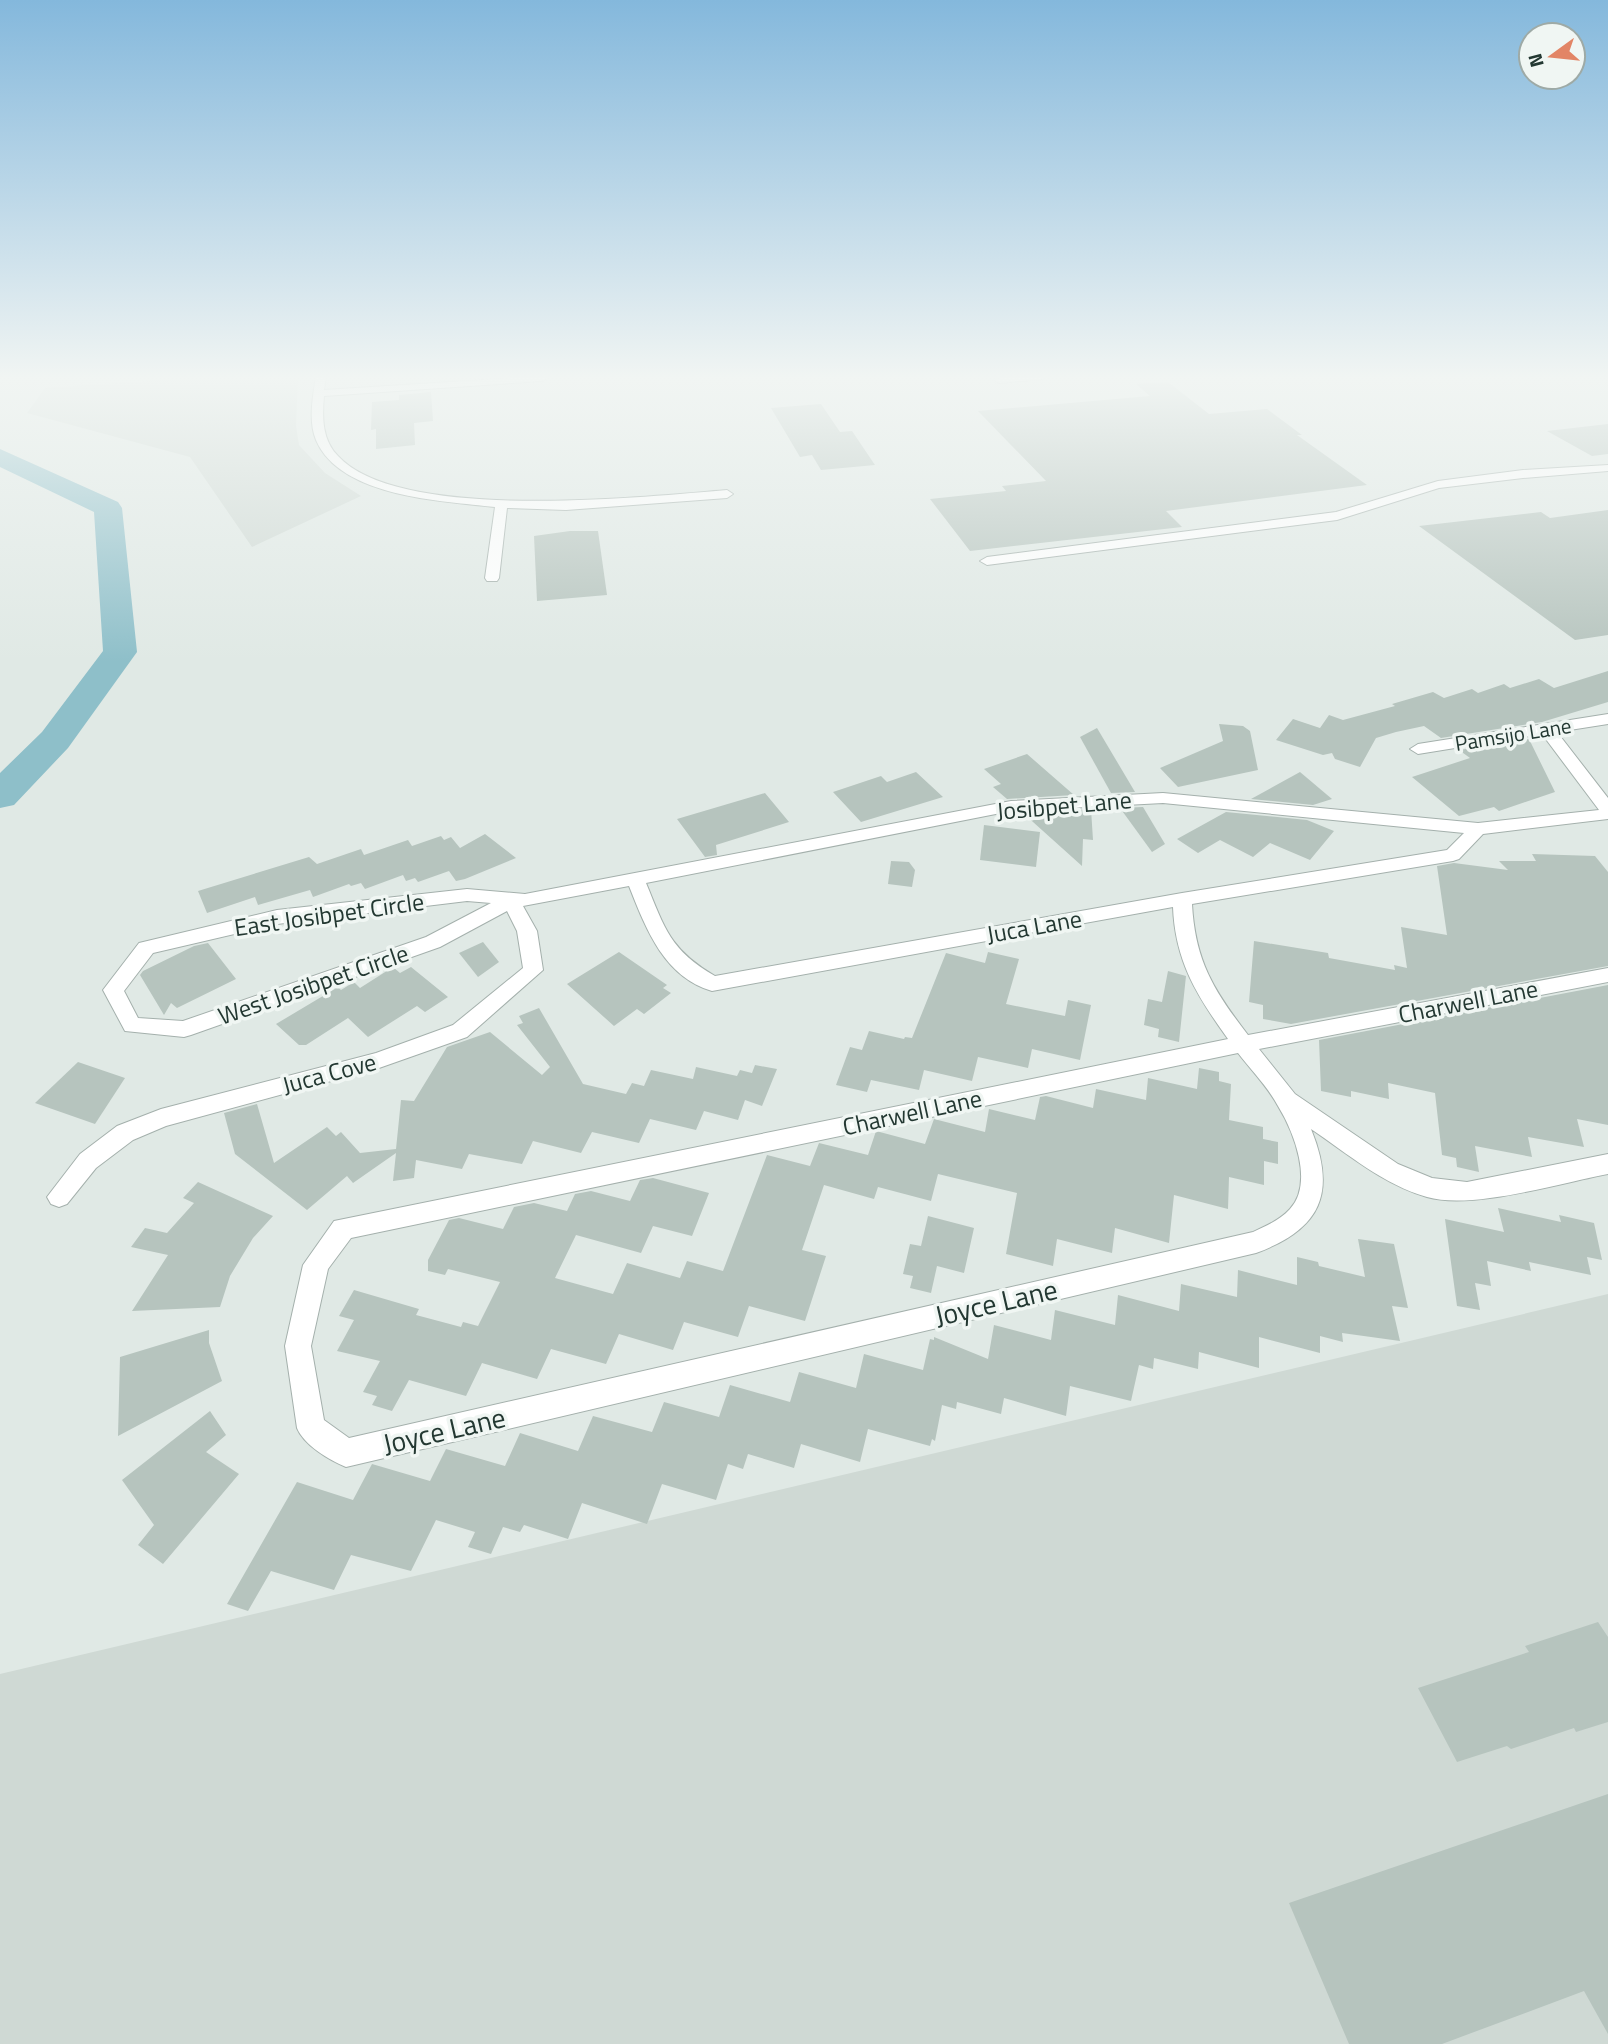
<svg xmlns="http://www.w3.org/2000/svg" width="1608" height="2044" viewBox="0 0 1608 2044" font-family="'Titillium Web',sans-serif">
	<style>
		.built { fill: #cfd9d4 }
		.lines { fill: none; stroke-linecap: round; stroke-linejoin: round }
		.river { fill: #8ebfc9; fill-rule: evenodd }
		.building { fill: #b6c4be }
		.minor-casing { stroke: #a4b0ac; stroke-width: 2 }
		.minor { fill: #fff; fill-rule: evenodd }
		.labels { text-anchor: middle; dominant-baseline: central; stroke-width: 7; stroke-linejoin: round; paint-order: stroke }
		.far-street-label { font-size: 21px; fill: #233832; stroke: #f0f6f3 }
		.street-label { font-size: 24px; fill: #233832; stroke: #f0f6f3 }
		.near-street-label { font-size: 28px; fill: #233832; stroke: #f0f6f3 }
	</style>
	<rect width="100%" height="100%" fill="#e0e9e5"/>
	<g class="built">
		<path d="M222 376H298L296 426 299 445 325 473 361 496 252 547 190 457 27 413 45 388Z"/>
		<path d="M1608 1294V2044H0V1674Z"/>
	</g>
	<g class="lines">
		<path class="river" d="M0 449 118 502 122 508 137 652 68 748 14 805 0 808V773L42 732 103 651 94 512 0 467Z"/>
	</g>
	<g class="building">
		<path d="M1168 382 1209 414 1267 409 1302 435H1297L1367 485 1166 511 1182 527 970 551 930 499 1006 491 1002 486 1046 481 978 411 1150 396 1136 384Z"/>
		<path d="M431 392 433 421 414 423 415 445 376 449V429L371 430 372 402 399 400V395Z"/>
		<path d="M821 404 840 432 852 431 875 465 821 470 812 455 800 457 771 408Z"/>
		<path d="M1608 424V454L1592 456 1547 431Z"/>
		<path d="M1608 510V635L1575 640 1419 526 1541 512 1550 518Z"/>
		<path d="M570 531H598L607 595 537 601 534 536Z"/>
		<path d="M1608 671V702L1542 722 1441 738 1424 726 1396 732 1376 738 1360 767 1335 759 1332 753 1323 755 1276 740 1293 719 1320 728 1329 715 1343 720 1395 706 1392 704 1433 692 1444 698 1472 689 1478 693 1504 684 1510 688 1539 679 1554 688Z"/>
		<path d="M1219 724 1243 726 1250 731 1258 770 1178 787 1160 768 1223 741Z"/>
		<path d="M1097 728 1135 792 1111 793 1080 737Z"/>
		<path d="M1529 739 1555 792 1499 811 1494 807 1459 816 1412 777 1470 758 1459 750Z"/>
		<path d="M1027 754 1074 795 1007 799 993 787 1001 784 984 769Z"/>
		<path d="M916 772 943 797 861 822 833 792 881 776 887 782Z"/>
		<path d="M1300 772 1332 799 1313 805 1251 799Z"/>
		<path d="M765 793 789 822 716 845 717 855 705 857 677 819Z"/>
		<path d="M1143 807 1165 844 1152 852 1120 808Z"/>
		<path d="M1091 809 1093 840 1083 839 1082 866 1023 813Z"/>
		<path d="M1226 812 1307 820 1334 831 1310 860 1270 843 1253 857 1220 840 1198 853 1177 839Z"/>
		<path d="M984 825 1040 832 1036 867 980 860Z"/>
		<path d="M485 834 516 858 465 879 456 881 449 871 418 882 415 878 406 881 403 875 365 889 361 883 351 886 349 884 313 897 310 890 258 905 255 897 207 913 198 891 309 857 317 864 361 849 364 855 408 840 412 846 441 836 444 840 451 837 460 848Z"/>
		<path d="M1532 854 1595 856 1608 872V966L1291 1024 1263 1019V1005L1249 1002 1254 941 1328 953 1329 958 1395 970 1394 965 1407 968 1401 927 1447 935 1437 866 1454 863 1508 870 1499 861H1536Z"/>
		<path d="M891 861 909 862 915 870 912 887 888 884Z"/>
		<path d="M483 942 499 962 478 977 459 953Z"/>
		<path d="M208 943 236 979 177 1008 171 1003 164 1015 140 975 143 971 194 946Z"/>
		<path d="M619 952 667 985 663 988 671 993 644 1014 637 1009 614 1026 567 984Z"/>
		<path d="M988 952 1019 959 1006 1004 1065 1016 1068 1000 1091 1005 1080 1060 1032 1049 1028 1068 978 1057 972 1081 924 1070 919 1090 871 1080 867 1092 836 1085 850 1047 862 1050 869 1031 904 1039 905 1037 912 1038 946 953 985 963Z"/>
		<path d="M393 967 400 973 411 967 448 997 425 1012 417 1006 368 1037 348 1018 306 1045H299L276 1024 338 987 341 990 354 982 360 988Z"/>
		<path d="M1168 971 1186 976 1179 1042 1158 1037 1159 1029 1144 1025 1148 999 1162 1002Z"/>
		<path d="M1608 985V1125L1577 1119 1584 1147 1528 1137 1532 1157 1475 1146 1479 1172 1457 1167 1456 1158 1442 1155 1435 1093 1388 1083 1389 1099 1351 1091V1097L1321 1091 1319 1040Z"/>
		<path d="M539 1008 583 1084 626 1094 632 1083 644 1086 651 1070 693 1079 696 1067 737 1076 740 1070 752 1073 755 1065 777 1069 762 1106 745 1100 738 1120 704 1111 696 1130 650 1119 639 1143 592 1132 581 1153 533 1141 522 1164 469 1154 462 1169 416 1160 414 1178 393 1181 396 1153 353 1183 347 1176 307 1210 235 1154 224 1113 257 1104 274 1163 327 1127 336 1136 341 1132 360 1153 396 1149 401 1100 414 1101 447 1047 490 1032 542 1075 550 1067 517 1025 523 1023 519 1016Z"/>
		<path d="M78 1062 125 1078 95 1124 35 1103Z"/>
		<path d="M1199 1068 1219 1072V1081L1231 1084 1229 1120 1263 1127V1139L1278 1142V1164L1264 1161V1185L1229 1177 1228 1209 1174 1195 1169 1243 1115 1228 1112 1253 1057 1239 1053 1266 1006 1254 1017 1193 938 1174 931 1201 878 1187 874 1199 824 1185 802 1250 826 1256 805 1321 749 1306 738 1337 684 1322 673 1350 619 1334 606 1364 551 1349 537 1379 482 1363 466 1396 409 1380 392 1411 372 1405 377 1396 363 1392 380 1361 337 1351 354 1320 339 1316 354 1290 419 1309 416 1315 461 1327 463 1322 478 1326 500 1282 448 1269 445 1275 428 1271V1260L449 1220 459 1218 503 1229 514 1207 534 1203 567 1211 575 1194 591 1191 630 1201 640 1180 653 1178 709 1193 692 1236 653 1226 641 1253 576 1235 555 1278 613 1294 627 1263 680 1278 687 1261 723 1271 767 1155 810 1166 819 1143 868 1155 876 1131 925 1144 934 1119 985 1132 989 1109 1035 1120 1040 1097 1046 1096 1093 1108 1096 1089 1146 1100 1148 1078 1197 1089Z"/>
		<path d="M198 1182 273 1216 253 1238 230 1276 220 1307 132 1311 168 1255 131 1247 145 1228 167 1233 194 1203 183 1198Z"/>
		<path d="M1498 1208 1561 1222 1559 1215 1594 1223 1602 1260 1587 1257 1591 1275 1529 1262 1531 1271 1487 1261 1491 1286 1475 1283 1480 1310 1457 1306 1445 1219 1504 1232Z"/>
		<path d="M928 1216 974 1228 964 1273 937 1266 931 1293 910 1288 913 1276 903 1274 910 1244 921 1246Z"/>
		<path d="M1358 1239 1394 1244 1408 1308 1392 1306 1400 1341 1342 1333 1343 1342 1320 1336V1353L1259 1337V1368L1199 1352 1198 1369 1154 1358 1153 1369 1139 1365 1131 1401 1070 1386 1066 1416 1004 1398 1001 1414 957 1402 956 1409 942 1405 935 1441 932 1439 930 1446 868 1429 860 1462 801 1444 794 1468 748 1454 743 1469 728 1464 716 1500 662 1484 647 1524 582 1503 568 1539 524 1525 520 1532 503 1527 491 1554 468 1547 475 1532 436 1520 411 1571 351 1555 334 1590 271 1571 248 1611 227 1604 297 1482 353 1500 372 1464 430 1481 446 1449 505 1466 520 1433 578 1451 593 1416 652 1432 664 1402 719 1417 730 1385 790 1402 799 1372 856 1388 864 1354 923 1370 930 1339 934 1340V1337L988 1359 994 1325 1051 1340 1055 1310 1115 1325 1118 1295 1179 1311 1181 1284 1237 1297 1238 1270 1297 1285V1257L1318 1262 1319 1266 1365 1277Z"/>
		<path d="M209 1330V1343L222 1381 118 1436 120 1357Z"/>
		<path d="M210 1411 226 1435 206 1452 239 1474 163 1564 138 1545 154 1525 122 1480Z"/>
		<path d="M1598 1622 1608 1637V1722L1576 1732 1574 1728 1511 1749 1507 1746 1457 1762 1418 1688 1529 1652 1525 1646Z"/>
		<path d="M1608 1794V2034L1584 1991 1442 2044H1349L1289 1903Z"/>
	</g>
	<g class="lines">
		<g class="minor-casing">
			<g id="minor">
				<path d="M316 376H326L324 390 545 376V380L541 381 324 396C322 417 322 440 338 456 400 523 641 497 727 490L733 494 727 498 566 510 507 508 499 578 497 581H487L485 578 495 507C442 501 340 497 316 440 308 421 313 396 316 376Z"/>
				<path d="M1048 376 1043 379 999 383 994 380 1009 376Z"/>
				<path d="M1608 465V471L1523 478 1439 488 1337 520 987 565 980 561 987 557 1336 512 1438 481 1523 470Z"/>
				<path d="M1608 714V724L1557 732 1608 798V819L1483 834 1459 859 1453 861 1192 904C1195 961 1214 991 1248 1035L1608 968V982L1259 1049 1295 1094 1398 1164 1432 1178 1467 1182 1608 1154V1174C1560 1183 1472 1210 1427 1197 1384 1185 1348 1154 1311 1129 1337 1193 1321 1229 1256 1253L346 1467C329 1460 304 1445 297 1428L285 1346 303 1265 334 1221 1228 1039C1197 996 1175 961 1173 907L712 991C664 977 646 929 629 886L523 906 537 931 543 970 467 1037 379 1068 166 1126 133 1140 96 1168 67 1204 59 1207 51 1204 47 1197 80 1154 117 1126 161 1109 376 1053 453 1025 523 968 517 931 507 911 440 947 191 1035 184 1037 125 1031 103 990 139 943 277 910 467 889 525 894 1011 801 1163 793 1478 823 1599 810 1542 734 1418 754 1410 749 1418 744ZM1163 803 1464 833 1447 850 1182 893 715 976C670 950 665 929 646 883L1011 811ZM467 901 491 903 426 937 183 1021 138 1018 124 991 153 953 277 924ZM1238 1053C1251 1070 1268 1087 1278 1106 1294 1132 1314 1183 1290 1209 1280 1220 1266 1226 1253 1232L349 1438 324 1420 311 1346 328 1269 351 1238Z"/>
			</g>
		</g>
		<use href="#minor" class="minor"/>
	</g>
	<linearGradient id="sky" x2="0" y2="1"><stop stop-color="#84b8dc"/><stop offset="0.57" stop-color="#f1f5f3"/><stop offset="1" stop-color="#f1f5f3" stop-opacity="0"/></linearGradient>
	<rect width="1608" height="662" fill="url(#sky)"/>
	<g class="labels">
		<g class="far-street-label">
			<text transform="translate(1513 734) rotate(-9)">Pamsijo Lane</text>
		</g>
		<g class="street-label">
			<text transform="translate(1064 805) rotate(-5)">Josibpet Lane</text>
			<text transform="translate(329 914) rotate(-8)">East Josibpet Circle</text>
			<text transform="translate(1034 926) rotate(-10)">Juca Lane</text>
			<text transform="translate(313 984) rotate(-19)">West Josibpet Circle</text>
			<text transform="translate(1468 1001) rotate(-11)">Charwell Lane</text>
			<text transform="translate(329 1073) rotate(-15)">Juca Cove</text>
			<text transform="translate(912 1112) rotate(-12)">Charwell Lane</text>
		</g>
		<g class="near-street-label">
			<text transform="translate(996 1302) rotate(-13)">Joyce Lane</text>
			<text transform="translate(444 1430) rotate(-13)">Joyce Lane</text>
		</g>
	</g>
	<g transform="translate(1552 56) rotate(255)"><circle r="33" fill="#f0f6f3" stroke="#9eaaa6" stroke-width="2"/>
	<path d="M0-5L12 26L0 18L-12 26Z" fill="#e28566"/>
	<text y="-10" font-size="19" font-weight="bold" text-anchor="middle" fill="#233832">N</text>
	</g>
</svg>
